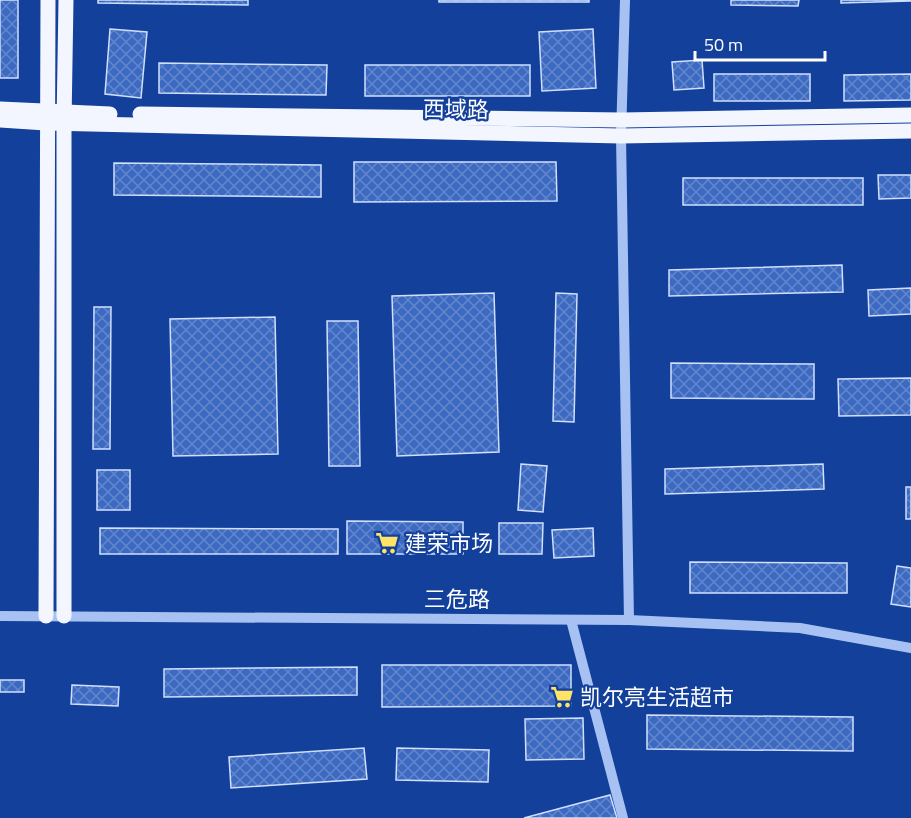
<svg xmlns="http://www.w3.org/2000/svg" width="911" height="818" viewBox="0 0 911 818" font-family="'Titillium Web','Noto Sans SC',sans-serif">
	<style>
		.building { fill: url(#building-cross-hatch); stroke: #cfdffd; stroke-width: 1.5 }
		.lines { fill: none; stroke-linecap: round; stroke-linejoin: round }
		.minor { stroke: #a7c1f3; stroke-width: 10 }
		.major { stroke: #f3f6ff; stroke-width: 15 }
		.labels { text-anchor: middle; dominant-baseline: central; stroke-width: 4.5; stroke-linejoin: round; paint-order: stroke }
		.street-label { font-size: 22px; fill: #fff; stroke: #13409a }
		.poi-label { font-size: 22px; fill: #fff; stroke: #13409a; text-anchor: start }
	</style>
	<defs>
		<pattern id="building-cross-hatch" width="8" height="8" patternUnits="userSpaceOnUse" patternTransform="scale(1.5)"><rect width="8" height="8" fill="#3c69c1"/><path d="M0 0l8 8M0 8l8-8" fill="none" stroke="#6387cd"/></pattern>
	</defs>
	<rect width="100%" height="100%" fill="#13409a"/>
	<g class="building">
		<rect x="0" y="0" width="18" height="78"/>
		<path d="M98 0H248V5L98 3Z"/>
		<rect x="439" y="0" width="150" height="2"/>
		<path d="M731 0H799L798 6 731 5Z"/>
		<path d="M841 0H911V1L841 3Z"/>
		<path d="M110 29 147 32 141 98 105 94Z"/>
		<path d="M593 29 596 88 542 91 539 32Z"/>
		<path d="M702 60 704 88 674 90 672 62Z"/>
		<path d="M159 63 327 65 326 95 159 93Z"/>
		<rect x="365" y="65" width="165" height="31"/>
		<rect x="714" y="74" width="96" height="27"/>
		<path d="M911 74V100L844 101V75Z"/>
		<path d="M354 162H556L557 201 354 202Z"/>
		<path d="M114 163 321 165V197L114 195Z"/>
		<path d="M878 175H911V198L879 199Z"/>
		<rect x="683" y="178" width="180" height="27"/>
		<path d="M842 265 843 292 669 296V270Z"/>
		<path d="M911 288V314L869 316 868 290Z"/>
		<path d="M494 293 499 452 397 456 392 296Z"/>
		<path d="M556 293 577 294 574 422 553 421Z"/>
		<path d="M94 307H111L110 449H93Z"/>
		<path d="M275 317 278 454 173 456 170 319Z"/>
		<path d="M327 321H358L360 466H329Z"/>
		<path d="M671 363 814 364V399L671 398Z"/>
		<path d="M911 378V415L839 416 838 379Z"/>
		<path d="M521 464 547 466 543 512 518 510Z"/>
		<path d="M823 464 824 489 665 494V469Z"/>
		<rect x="97" y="470" width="33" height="40"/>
		<rect x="906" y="487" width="5" height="32"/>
		<path d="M347 521 463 522V554H347Z"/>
		<path d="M499 523H543L542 554H499Z"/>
		<path d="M100 528 338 529V554H100Z"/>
		<path d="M593 528 594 556 554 558 552 530Z"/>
		<path d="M690 562 847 563V593H690Z"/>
		<path d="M897 566 911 568V607L891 604Z"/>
		<path d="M382 665H571V706L382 707Z"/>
		<path d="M357 667V695L164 697V669Z"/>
		<rect x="0" y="680" width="24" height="12"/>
		<path d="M72 685 119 687 118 706 71 704Z"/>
		<path d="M647 715 853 717V751L647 749Z"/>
		<path d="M583 718 584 759 526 760 525 719Z"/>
		<path d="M364 748 367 779 231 788 229 757Z"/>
		<path d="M397 748 489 750 488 782 396 780Z"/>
		<path d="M610 795 617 818H524Z"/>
	</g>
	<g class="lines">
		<g class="minor">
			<path d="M625 0 621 136 629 620"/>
			<path d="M0 616 629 620 800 628 911 648"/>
			<path d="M571 620 623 818"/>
		</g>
		<g class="major">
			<path d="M0 109 110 114"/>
			<path d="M140 114 622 120 911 115"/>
			<path d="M0 120 46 123 621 136 911 131"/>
			<path d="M46 616 48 0"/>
			<path d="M64 616V123L66 0"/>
		</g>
	</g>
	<defs>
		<g id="supermarket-bare" transform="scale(1.8)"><path d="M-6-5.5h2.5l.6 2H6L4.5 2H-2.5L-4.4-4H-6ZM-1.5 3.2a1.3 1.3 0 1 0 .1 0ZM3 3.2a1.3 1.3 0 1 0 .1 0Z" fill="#ffe369" stroke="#13409a" stroke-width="2.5" paint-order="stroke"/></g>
	</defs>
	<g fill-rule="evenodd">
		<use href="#supermarket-bare" x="387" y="543"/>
		<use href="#supermarket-bare" x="562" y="697"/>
	</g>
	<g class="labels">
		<g class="street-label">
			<text transform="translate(456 109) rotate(1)">西域路</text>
			<text x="457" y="599">三危路</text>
		</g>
		<g class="poi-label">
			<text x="405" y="543">建荣市场</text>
			<text x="580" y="697">凯尔亮生活超市</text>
		</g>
	</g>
	<path d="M695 51v9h130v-9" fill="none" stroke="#ffffff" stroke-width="3"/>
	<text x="704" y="51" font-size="18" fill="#ffffff" stroke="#13409a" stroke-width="4.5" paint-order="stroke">50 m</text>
</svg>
